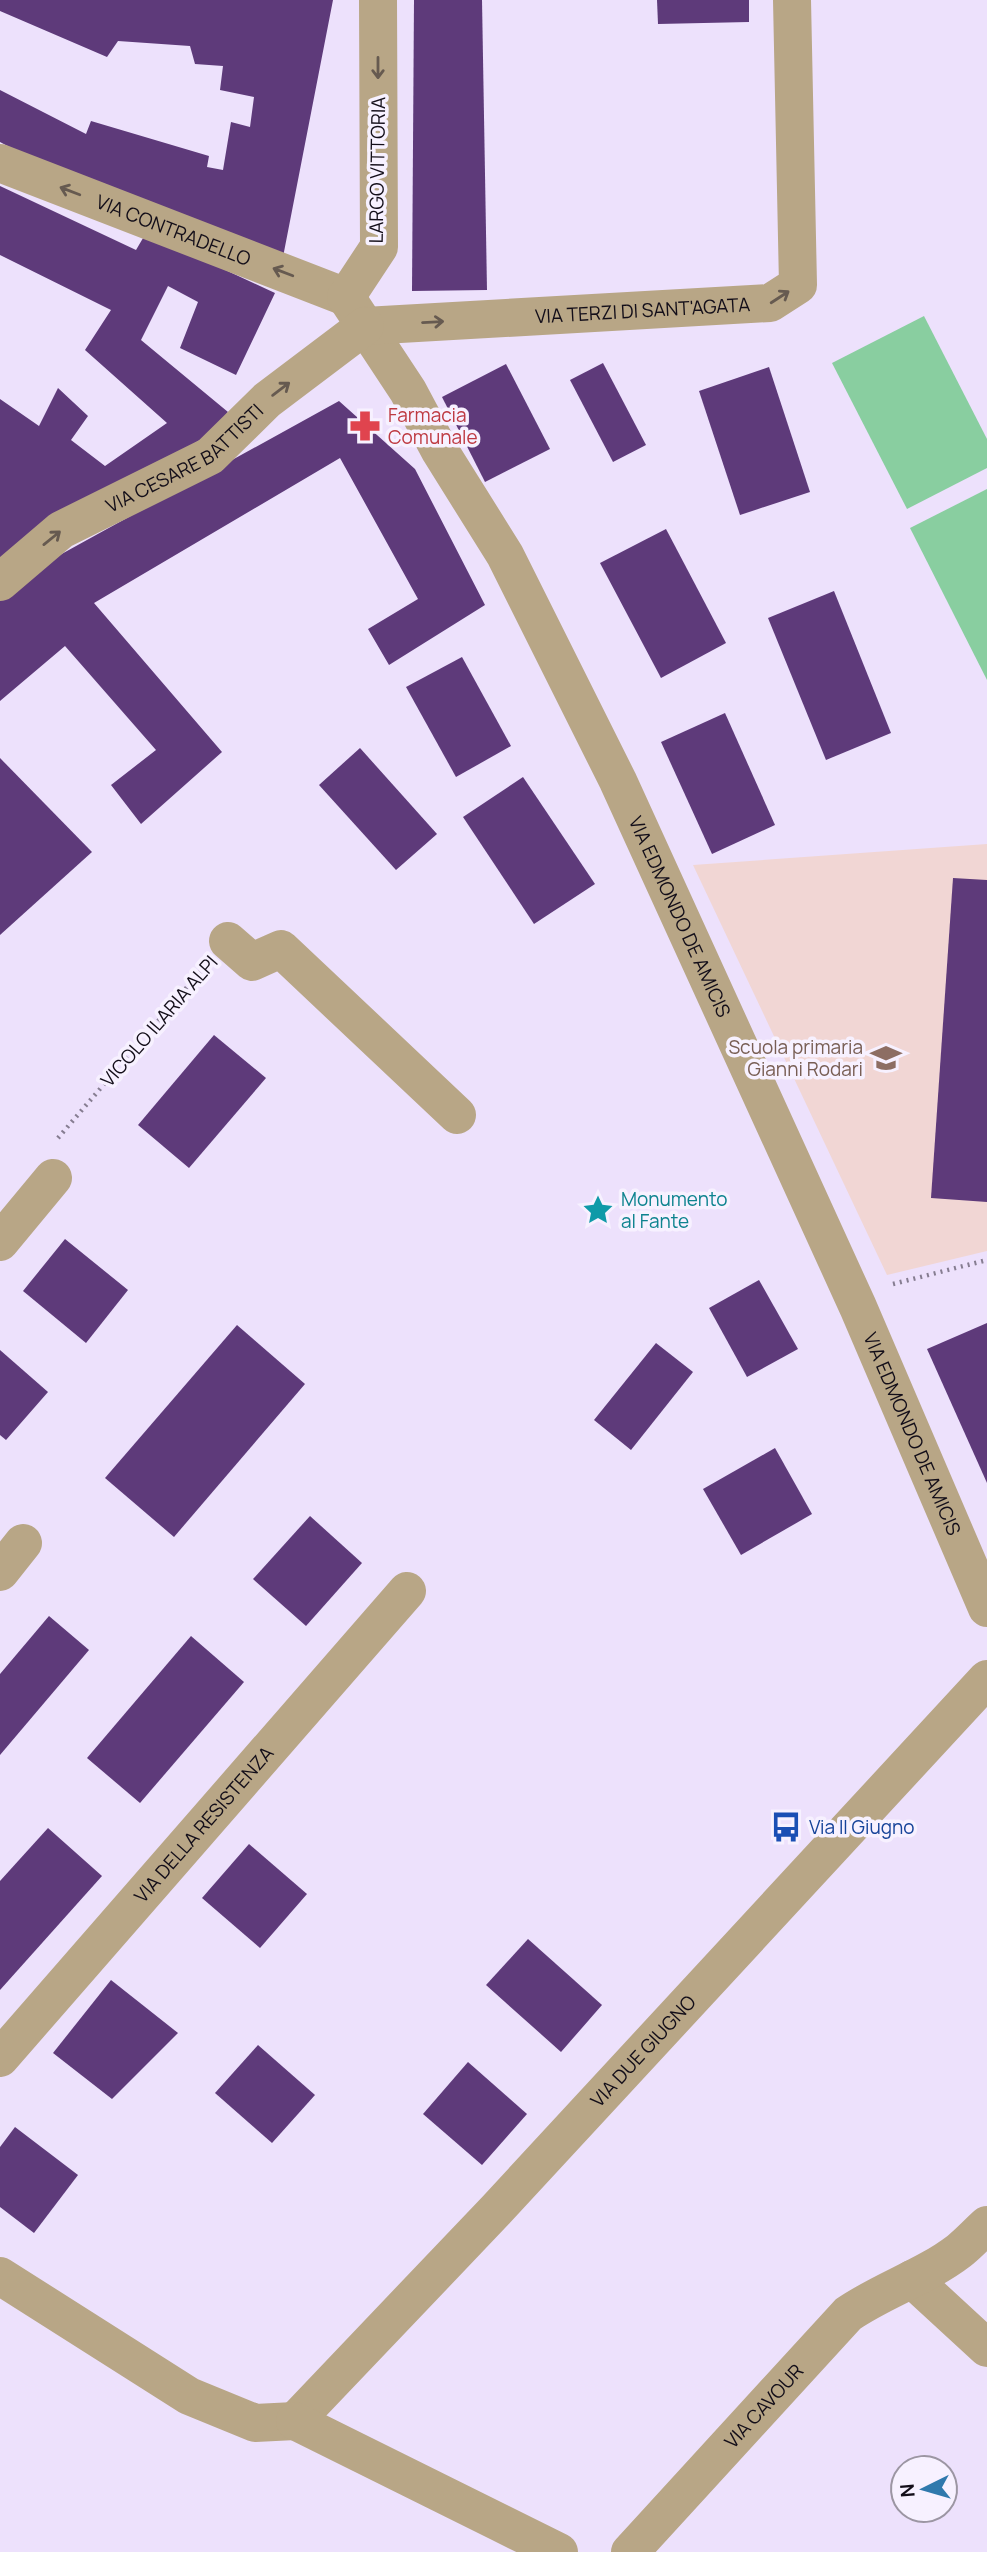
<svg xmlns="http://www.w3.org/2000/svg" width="987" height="2552" viewBox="0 0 987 2552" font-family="Manrope,sans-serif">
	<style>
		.education { fill: #f1d6d4 }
		.green { fill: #89cea0 }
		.building { fill: #5e3a7a }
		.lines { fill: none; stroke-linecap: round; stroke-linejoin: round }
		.path { stroke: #867d91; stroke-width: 4.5; stroke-dasharray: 2 5; stroke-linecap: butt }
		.minor { stroke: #b8a686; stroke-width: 38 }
		.oneway { stroke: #665a50 }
		.labels { text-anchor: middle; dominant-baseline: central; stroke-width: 7; stroke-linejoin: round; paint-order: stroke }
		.street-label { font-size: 19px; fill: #130e19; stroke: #f7f1ff }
		.health-label { font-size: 19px; fill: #be3a42; stroke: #f7f1ff; text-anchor: start }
		.education-label { font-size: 19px; fill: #785e54; stroke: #f7f1ff; text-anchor: end }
		.culture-label { font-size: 19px; fill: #0d838f; stroke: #f7f1ff; text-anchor: start }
		.transit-label { font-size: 19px; fill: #164399; stroke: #f7f1ff; text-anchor: start }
	</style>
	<rect width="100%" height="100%" fill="#ede1fc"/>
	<path class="education" d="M987 844V1251L887 1275 693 865Z"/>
	<g class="green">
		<path d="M924 316 987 439V468L907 509 832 363Z"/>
		<path d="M987 489V680L910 528Z"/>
	</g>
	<g class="building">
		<path d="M0 0H333L283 257 47 167 0 142V90L86 134 91 121 209 156 207 167 223 170 231 122 250 127 254 97 220 90 223 66 195 64 190 46 118 41 107 57 0 11Z"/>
		<path d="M414 0H482L487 290 412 291Z"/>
		<path d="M657 0H749V22L658 24Z"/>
		<path d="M0 186 136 250 146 233 275 293 236 375 180 348 198 302 168 286 141 340 228 412 211 433 0 565V399L39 426 58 388 88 416 71 440 105 466 167 423 85 350 111 310 0 255Z"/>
		<path d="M603 363 646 445 613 462 570 380Z"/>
		<path d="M506 364 550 449 485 482 442 397Z"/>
		<path d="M769 367 810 492 740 515 699 391Z"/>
		<path d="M339 401 415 469 485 605 389 665 368 629 418 599 340 458 94 603 222 752 141 824 111 785 156 750 65 646 0 701V594L9 583Z"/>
		<path d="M666 529 726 643 661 678 600 563Z"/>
		<path d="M834 591 891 733 826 760 768 618Z"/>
		<path d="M462 657 511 746 456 777 406 687Z"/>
		<path d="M725 713 775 825 712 854 661 742Z"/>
		<path d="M360 748 437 834 396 870 319 785Z"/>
		<path d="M0 758 92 852 0 935Z"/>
		<path d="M523 777 595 884 534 924 463 817Z"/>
		<path d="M953 878 987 880V1202L931 1198Z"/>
		<path d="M214 1035 266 1078 189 1168 138 1125Z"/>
		<path d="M65 1239 128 1290 86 1343 23 1291Z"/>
		<path d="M759 1280 798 1349 747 1377 709 1308Z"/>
		<path d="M987 1323V1483L927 1349Z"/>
		<path d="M237 1325 305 1384 174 1537 105 1478Z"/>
		<path d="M656 1343 693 1372 631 1450 594 1420Z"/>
		<path d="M0 1350 48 1392 6 1440 0 1435Z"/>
		<path d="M775 1448 812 1514 741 1555 703 1489Z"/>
		<path d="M310 1516 362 1563 306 1626 253 1579Z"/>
		<path d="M49 1616 89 1650 0 1755V1674Z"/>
		<path d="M191 1636 244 1682 140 1803 87 1758Z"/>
		<path d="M48 1828 102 1876 0 1990V1881Z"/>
		<path d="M249 1844 307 1894 260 1948 202 1898Z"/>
		<path d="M528 1939 602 2005 561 2052 486 1985Z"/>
		<path d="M111 1980 178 2033 112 2099 53 2053Z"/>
		<path d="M258 2045 315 2095 272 2143 215 2093Z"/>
		<path d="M468 2062 527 2114 482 2165 423 2114Z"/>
		<path d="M15 2127 78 2175 34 2233 0 2207V2147Z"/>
	</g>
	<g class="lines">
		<g class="path">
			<path d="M58 1138 200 972"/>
			<path d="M893 1284 987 1260"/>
		</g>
		<g class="minor">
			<path id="s1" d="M0 163 346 297"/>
			<path id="s2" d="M346 297 408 391 440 451 505 555 618 781 858 1307 987 1608"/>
			<path d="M346 297 379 247 378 0"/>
			<path id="s3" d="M365 326 770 303 798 285 792 0"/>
			<path id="s4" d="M0 582 61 530 210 456 267 400 365 326"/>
			<path d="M228 941 252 962 281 949 457 1115"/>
			<path d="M0 1242 53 1178"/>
			<path d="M0 1572 23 1543"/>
			<path id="s5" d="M0 2058 407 1591"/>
			<path d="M0 2276 189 2396 255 2423 295 2421"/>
			<path d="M912 2279 987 2348"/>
			<path id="s6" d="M295 2421 496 2210 987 1679"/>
			<path d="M295 2421 559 2552"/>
			<path id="s7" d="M630 2552 848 2314C883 2290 925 2277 959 2251 969 2243 978 2233 987 2225"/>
		</g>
	</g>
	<defs><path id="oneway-shaft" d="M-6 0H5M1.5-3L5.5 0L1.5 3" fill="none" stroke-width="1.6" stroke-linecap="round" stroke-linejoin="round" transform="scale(1.75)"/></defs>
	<g class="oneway">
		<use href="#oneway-shaft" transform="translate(378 68) rotate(90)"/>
		<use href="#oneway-shaft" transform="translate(70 191) rotate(-159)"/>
		<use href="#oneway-shaft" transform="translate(283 272) rotate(-159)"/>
		<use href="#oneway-shaft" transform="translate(780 297) rotate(-33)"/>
		<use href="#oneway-shaft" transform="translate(433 322) rotate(-3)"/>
		<use href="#oneway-shaft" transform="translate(281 389) rotate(-37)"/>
		<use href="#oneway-shaft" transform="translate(52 538) rotate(-39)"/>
	</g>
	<defs>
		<g id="pharmacy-bare" transform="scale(2.415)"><path d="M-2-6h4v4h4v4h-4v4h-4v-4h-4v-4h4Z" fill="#e0444e" stroke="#f7f1ff" stroke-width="2.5" paint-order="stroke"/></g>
		<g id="school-bare" transform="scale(2.415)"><path d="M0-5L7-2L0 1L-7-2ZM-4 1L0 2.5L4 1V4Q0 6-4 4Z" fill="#8d6e63" stroke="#f7f1ff" stroke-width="2.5" paint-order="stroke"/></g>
		<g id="sight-bare" transform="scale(2.415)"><path d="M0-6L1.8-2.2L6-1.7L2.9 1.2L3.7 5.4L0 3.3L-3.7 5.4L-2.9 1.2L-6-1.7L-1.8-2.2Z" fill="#0f9aa8" stroke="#f7f1ff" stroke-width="2.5" paint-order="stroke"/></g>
		<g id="bus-bare" transform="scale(2.415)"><path d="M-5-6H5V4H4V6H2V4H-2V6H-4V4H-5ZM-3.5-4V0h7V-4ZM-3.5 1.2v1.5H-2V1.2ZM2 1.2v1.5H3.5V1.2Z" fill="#1a4fb4" stroke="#f7f1ff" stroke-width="2.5" paint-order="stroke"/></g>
	</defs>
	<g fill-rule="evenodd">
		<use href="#pharmacy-bare" x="365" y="426"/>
		<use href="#school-bare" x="886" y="1058"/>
		<use href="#sight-bare" x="598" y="1210"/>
		<use href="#bus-bare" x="786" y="1827"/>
	</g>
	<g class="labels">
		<g class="street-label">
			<text transform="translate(377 170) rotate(-89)">LARGO VITTORIA</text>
			<text stroke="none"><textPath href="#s1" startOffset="186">VIA CONTRADELLO</textPath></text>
			<text stroke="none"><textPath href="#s3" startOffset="278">VIA TERZI DI SANT'AGATA</textPath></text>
			<text stroke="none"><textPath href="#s4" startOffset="224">VIA CESARE BATTISTI</textPath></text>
			<text stroke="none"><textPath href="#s2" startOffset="705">VIA EDMONDO DE AMICIS</textPath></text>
			<text transform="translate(159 1021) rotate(-49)">VICOLO ILARIA ALPI</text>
			<text stroke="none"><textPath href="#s2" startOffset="1272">VIA EDMONDO DE AMICIS</textPath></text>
			<text stroke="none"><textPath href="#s5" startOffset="310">VIA DELLA RESISTENZA</textPath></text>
			<text stroke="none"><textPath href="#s6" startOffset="508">VIA DUE GIUGNO</textPath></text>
			<text stroke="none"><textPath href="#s7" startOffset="198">VIA CAVOUR</textPath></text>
		</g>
		<g class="health-label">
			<text x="388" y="415">Farmacia<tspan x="388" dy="22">Comunale</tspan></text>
		</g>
		<g class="education-label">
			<text x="863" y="1047">Scuola primaria<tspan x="863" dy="22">Gianni Rodari</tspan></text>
		</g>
		<g class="culture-label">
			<text x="621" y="1199">Monumento<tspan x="621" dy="22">al Fante</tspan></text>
		</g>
		<g class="transit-label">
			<text x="809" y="1827">Via II Giugno</text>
		</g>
	</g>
	<g transform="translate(924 2489) rotate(265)"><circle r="33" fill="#f7f1ff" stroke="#9c96a3" stroke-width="2"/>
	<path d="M0-5L12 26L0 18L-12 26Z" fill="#3079ad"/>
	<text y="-10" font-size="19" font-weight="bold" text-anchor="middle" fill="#130e19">N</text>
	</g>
</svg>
